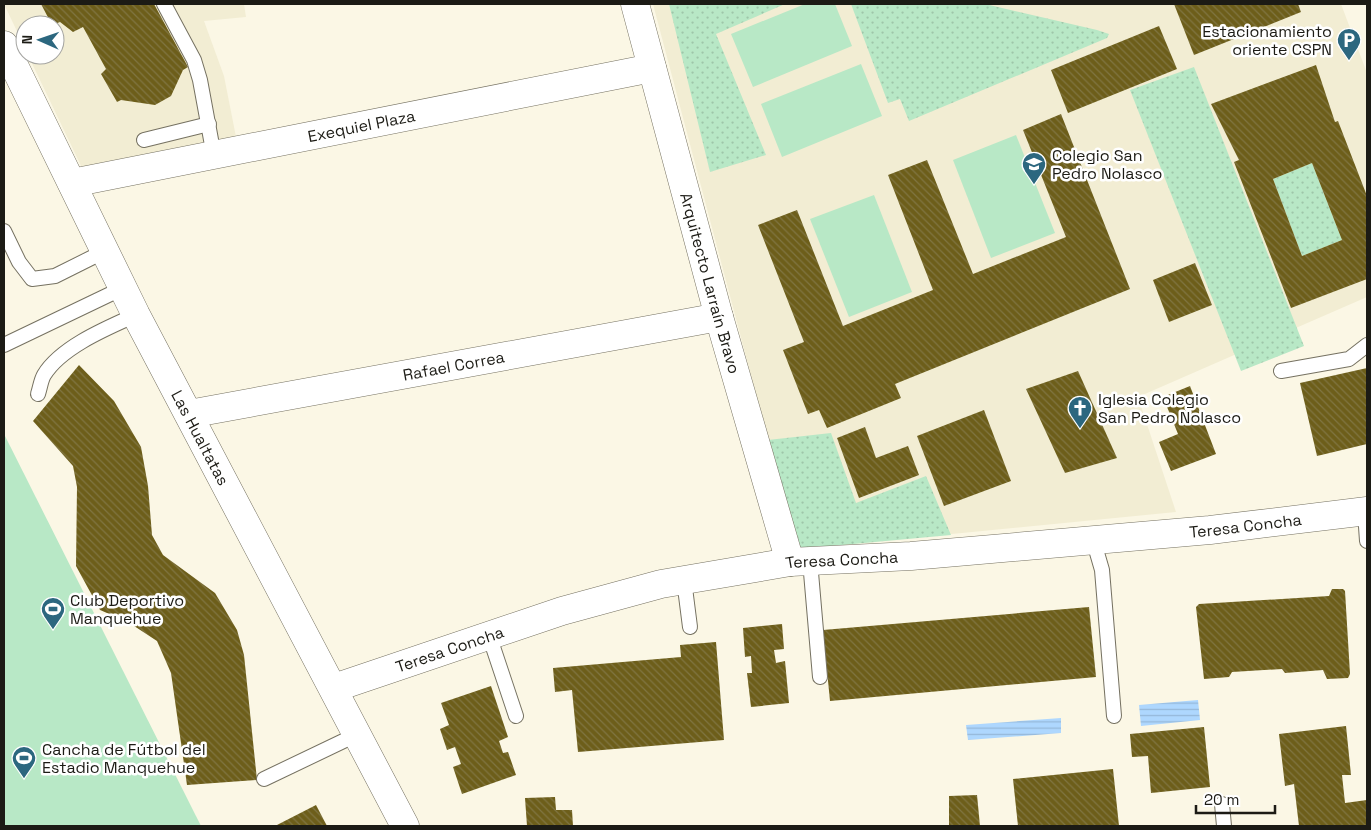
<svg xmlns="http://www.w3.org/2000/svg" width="1371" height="830" viewBox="0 0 1371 830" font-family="'Space Grotesk',sans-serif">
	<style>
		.built { fill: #f2edd3 }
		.green { fill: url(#green-dots) }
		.pitch { fill: #b8e8c6 }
		.water { fill: url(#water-rules) }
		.building { fill: url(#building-back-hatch); fill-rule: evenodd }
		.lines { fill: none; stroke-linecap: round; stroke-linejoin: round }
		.service-casing { stroke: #757161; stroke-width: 16 }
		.minor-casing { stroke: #757161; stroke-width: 29 }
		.tertiary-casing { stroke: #757161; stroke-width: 29 }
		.service { stroke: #fff; stroke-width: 14 }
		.minor { stroke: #fff; stroke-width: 28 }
		.tertiary { stroke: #fff; stroke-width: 28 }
		.labels { text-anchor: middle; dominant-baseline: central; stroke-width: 5; stroke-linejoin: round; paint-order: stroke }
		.poi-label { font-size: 16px; fill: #1c1b15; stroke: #fff; text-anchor: start }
		.street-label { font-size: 16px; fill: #1c1b15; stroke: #fff }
	</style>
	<defs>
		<pattern id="green-dots" width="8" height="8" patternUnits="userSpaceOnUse" patternTransform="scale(1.25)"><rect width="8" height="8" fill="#b8e8c6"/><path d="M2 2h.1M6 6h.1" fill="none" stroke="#9ec6a9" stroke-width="1.8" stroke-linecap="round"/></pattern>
		<pattern id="water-rules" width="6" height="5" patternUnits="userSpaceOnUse" patternTransform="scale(1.25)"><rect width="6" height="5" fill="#aed7fe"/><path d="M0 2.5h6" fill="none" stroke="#95b8d9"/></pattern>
		<pattern id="building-back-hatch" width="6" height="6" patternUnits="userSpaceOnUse" patternTransform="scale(1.25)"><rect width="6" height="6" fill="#6d5e1a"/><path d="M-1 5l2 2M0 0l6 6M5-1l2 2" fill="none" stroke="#807542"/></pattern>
	</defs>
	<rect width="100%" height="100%" fill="#fbf7e5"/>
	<g class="built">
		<path d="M4 4H244L246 17 204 21 224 76 236 137 83 170 28 55H55V25H25V48Z"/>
		<path d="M653 4H1341L1367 73V297L1138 397 1176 512 799 549 768 440Z"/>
	</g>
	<g class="green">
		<path d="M669 4H785L716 34 766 155 710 172Z"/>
		<path d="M851 4H985L1097 30 1109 34 1107 38 909 121 900 99 888 103Z"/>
		<path d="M1194 67 1304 346 1241 371 1130 90Z"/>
		<path d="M1312 163 1342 240 1302 256 1273 179Z"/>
		<path d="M831 433 856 503 926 476 951 535 799 549 768 440Z"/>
	</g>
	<g class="pitch">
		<path d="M805 4H835L852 46 753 87 731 34Z"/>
		<path d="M861 64 882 116 782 157 761 104Z"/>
		<path d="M1016 135 1055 233 991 258 953 160Z"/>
		<path d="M874 195 912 292 849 317 810 219Z"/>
		<path d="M4 434 201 826H4Z"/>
	</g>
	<g class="water">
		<path d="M1198 700 1200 720 1141 726 1139 705Z"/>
		<path d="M1061 718V733L968 740 966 725Z"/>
	</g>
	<g class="building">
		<path d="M41 4H154L188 67 183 70 171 96 155 105 121 100 117 102 101 74 106 69 83 27 73 32 60 22 52 25Z"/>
		<path d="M1174 4H1298L1301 12 1194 55Z"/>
		<path d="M1159 26 1177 69 1068 113 1051 70Z"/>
		<path d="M1316 65 1335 122 1338 121 1367 196V279L1291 308 1234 162 1239 160 1211 104ZM1312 163 1342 240 1302 256 1273 179Z"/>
		<path d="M1061 114 1130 289 895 384 901 398 827 428 819 410 808 414 783 350 804 342 758 225 797 210 843 326 933 290 888 175 927 160 973 274 1066 237 1023 130Z"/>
		<path d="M1195 263 1212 305 1169 322 1153 280Z"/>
		<path d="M79 365 114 401 141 447 148 486 152 535 163 555 215 593 237 630 244 655 257 780 187 785 171 673 157 641 128 622 100 610 76 566 77 487 73 466 33 421Z"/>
		<path d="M1367 368V444L1317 456 1300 383Z"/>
		<path d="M1078 371 1117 458 1065 473 1026 389Z"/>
		<path d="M1190 386 1216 454 1171 471 1159 442 1178 434 1163 397Z"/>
		<path d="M984 410 1011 481 944 506 917 436Z"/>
		<path d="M865 427 876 458 908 446 919 475 859 498 837 438Z"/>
		<path d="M1332 589H1343L1345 591 1350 674 1348 678 1327 679 1323 670 1285 673 1282 669 1232 672 1229 677 1204 679 1196 607 1199 604 1329 596Z"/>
		<path d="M1089 607 1096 677 830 701 823 630Z"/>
		<path d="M782 624 784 649 774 650 776 663 785 661 789 703 751 707 747 673H752L751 656 745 657 743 628Z"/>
		<path d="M716 642 724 740 578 752 572 690 555 692 553 668 681 657 680 645Z"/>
		<path d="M491 686 508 737 499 741 503 753 508 752 516 775 462 794 453 767 461 764 455 747 447 750 440 729 449 725 441 703Z"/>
		<path d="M1346 726 1351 775H1342L1345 803 1367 800V826H1299L1294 784 1285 786 1279 734Z"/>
		<path d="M1204 727 1210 787 1151 793 1148 756 1132 757 1130 734Z"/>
		<path d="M1113 769 1119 826H1018L1013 779Z"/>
		<path d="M977 795 980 826H949V796Z"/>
		<path d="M555 797 556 810H572L573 826H527L525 798Z"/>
		<path d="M316 805 327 826H275Z"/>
	</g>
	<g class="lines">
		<g class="service-casing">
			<g id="service">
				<path d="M164 4 194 60 200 80 214 156"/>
				<path d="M144 140 209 124"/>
				<path d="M4 231 19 262 32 279 55 276 105 251"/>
				<path d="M4 345 123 288"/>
				<path d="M1281 371 1349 359 1367 345"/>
				<path d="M38 394C40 388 41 380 44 375 61 347 107 328 136 315"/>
				<path d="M1365 512 1367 541"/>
				<path d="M1093 539 1102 570 1114 716"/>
				<path d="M810 561 820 677"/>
				<path d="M684 580 690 627"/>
				<path d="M489 635 516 716"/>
				<path d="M264 779 358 734"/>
				<path d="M1222 804 1224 826"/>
			</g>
		</g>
		<g class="minor-casing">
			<g id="minor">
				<path id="s1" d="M635 4 719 317 790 562"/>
				<path id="s2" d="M72 183 652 68"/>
				<path id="s3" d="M189 414 719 317"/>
				<path id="s4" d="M334 688 562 611 661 584 790 562 911 556 1210 530 1367 511"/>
			</g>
		</g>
		<g class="tertiary-casing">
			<g id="tertiary">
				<path id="s5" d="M4 45 136 315 405 826"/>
			</g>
		</g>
		<use href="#service" class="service"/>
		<use href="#minor" class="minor"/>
		<use href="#tertiary" class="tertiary"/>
	</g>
	<defs>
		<g id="parking-pin" transform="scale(1.25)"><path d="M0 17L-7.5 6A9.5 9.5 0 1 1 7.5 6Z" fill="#2c677f" stroke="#fff"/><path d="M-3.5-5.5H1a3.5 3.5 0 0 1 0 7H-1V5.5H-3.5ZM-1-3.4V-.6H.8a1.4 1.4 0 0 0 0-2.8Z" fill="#fff"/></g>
		<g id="school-pin" transform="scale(1.25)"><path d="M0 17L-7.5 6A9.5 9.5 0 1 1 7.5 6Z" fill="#2c677f" stroke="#fff"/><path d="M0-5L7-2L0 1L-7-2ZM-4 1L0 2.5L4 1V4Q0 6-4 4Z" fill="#fff"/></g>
		<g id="church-pin" transform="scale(1.25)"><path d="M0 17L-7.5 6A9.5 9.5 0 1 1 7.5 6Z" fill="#2c677f" stroke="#fff"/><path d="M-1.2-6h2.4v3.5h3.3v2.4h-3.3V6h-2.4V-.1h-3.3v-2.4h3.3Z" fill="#fff"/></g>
		<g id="stadium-pin" transform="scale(1.25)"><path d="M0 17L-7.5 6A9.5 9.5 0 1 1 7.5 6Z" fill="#2c677f" stroke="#fff"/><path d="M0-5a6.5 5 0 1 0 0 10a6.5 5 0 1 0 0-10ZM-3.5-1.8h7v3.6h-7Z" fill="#fff"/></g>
	</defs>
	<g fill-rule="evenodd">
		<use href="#parking-pin" x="1349" y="40"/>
		<use href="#school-pin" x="1034" y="164"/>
		<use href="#church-pin" x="1080" y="408"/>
		<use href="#stadium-pin" x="53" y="609"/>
		<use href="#stadium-pin" x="24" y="758"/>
	</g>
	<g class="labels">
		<g class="poi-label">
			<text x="1332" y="31" text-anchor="end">Estacionamiento<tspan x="1332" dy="18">oriente CSPN</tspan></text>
			<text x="1052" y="155">Colegio San<tspan x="1052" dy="18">Pedro Nolasco</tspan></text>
			<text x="1098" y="399">Iglesia Colegio<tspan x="1098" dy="18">San Pedro Nolasco</tspan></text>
			<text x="70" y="600">Club Deportivo<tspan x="70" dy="18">Manquehue</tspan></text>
			<text x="42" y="749">Cancha de Fútbol del<tspan x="42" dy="18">Estadio Manquehue</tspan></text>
		</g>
		<g class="street-label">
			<text stroke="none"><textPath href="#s2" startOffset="295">Exequiel Plaza</textPath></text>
			<text stroke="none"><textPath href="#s1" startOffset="289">Arquitecto Larraín Bravo</textPath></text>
			<text stroke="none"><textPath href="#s3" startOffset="269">Rafael Correa</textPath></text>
			<text stroke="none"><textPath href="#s5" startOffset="439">Las Hualtatas</textPath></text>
			<text stroke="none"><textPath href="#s4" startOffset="931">Teresa Concha</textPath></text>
			<text stroke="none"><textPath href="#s4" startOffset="526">Teresa Concha</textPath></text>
			<text stroke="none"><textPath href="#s4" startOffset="122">Teresa Concha</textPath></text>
		</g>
	</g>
	<rect width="1371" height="830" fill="none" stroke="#1c1b15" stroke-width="10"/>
	<g transform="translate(40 40) rotate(272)"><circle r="24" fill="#ffffff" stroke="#a4a4a1"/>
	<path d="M0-4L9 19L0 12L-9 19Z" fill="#2c677f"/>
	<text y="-8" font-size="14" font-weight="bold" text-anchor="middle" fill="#1c1b15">N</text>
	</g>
	<path d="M1196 805v8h79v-8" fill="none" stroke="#1c1b15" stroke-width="2.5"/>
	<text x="1204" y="805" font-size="15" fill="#1c1b15" stroke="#ffffff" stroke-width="4" paint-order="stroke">20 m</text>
</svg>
